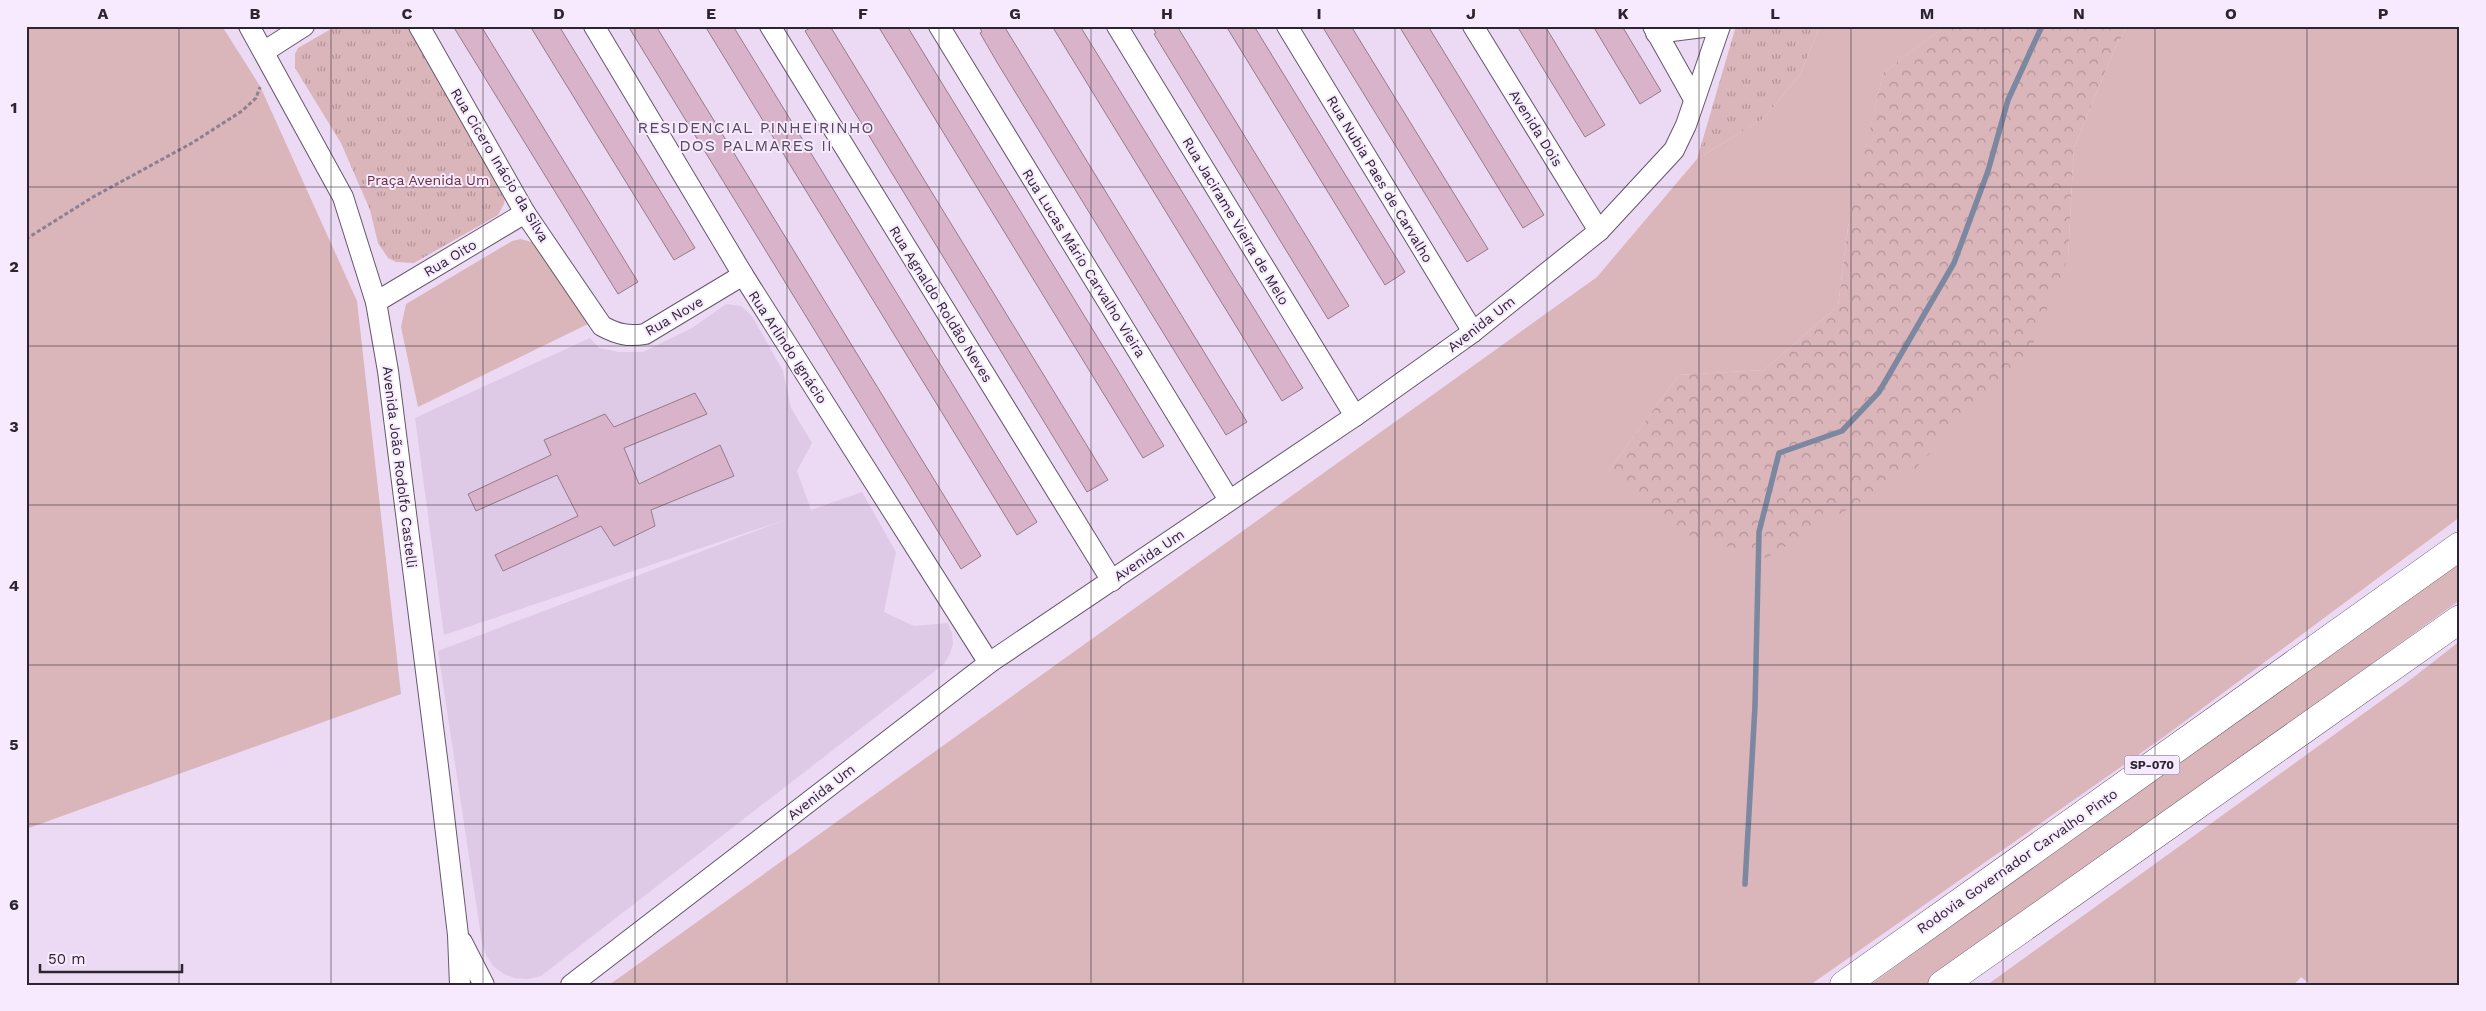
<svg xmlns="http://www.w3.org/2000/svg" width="2486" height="1011" viewBox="0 0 2486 1011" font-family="'Work Sans',sans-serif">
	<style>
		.built { fill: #dec9e7 }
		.grass { fill: #dab5ba }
		.forest { fill: url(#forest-crowns) }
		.park { fill: url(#park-tufts) }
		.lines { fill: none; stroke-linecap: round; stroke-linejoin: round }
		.stream { stroke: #7c87a0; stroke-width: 5.5 }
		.building { fill: #d8b3c9; stroke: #957b8a }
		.street-casing { stroke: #66576d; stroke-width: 22 }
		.highway-casing { stroke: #66576d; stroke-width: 29 }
		.path { stroke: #8c7f91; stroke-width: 3; stroke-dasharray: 4 2.5; stroke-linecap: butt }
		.street { stroke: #fff; stroke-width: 20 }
		.highway { stroke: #fff; stroke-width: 28 }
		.grid { fill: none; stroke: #2c252f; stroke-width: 1; stroke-opacity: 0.55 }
		.labels { text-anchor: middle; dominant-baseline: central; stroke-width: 4; stroke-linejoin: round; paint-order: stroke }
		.shield { fill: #f7e9fe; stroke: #69606d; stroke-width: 1 }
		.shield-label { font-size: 12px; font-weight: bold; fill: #2c252f }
		.street-label { font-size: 14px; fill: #2c252f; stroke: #f7e9fe }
		.park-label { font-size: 14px; fill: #67303b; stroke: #f7e9fe }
		.quarter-label { font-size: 16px; letter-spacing: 1px; fill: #57495e; stroke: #f7e9fe }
		.neatline { fill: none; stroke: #2c252f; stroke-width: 2 }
		.grid-label { font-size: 16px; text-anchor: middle; font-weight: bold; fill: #2c252f }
	</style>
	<defs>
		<pattern id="forest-crowns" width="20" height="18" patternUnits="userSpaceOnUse" patternTransform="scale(1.25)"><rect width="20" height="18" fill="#dab5ba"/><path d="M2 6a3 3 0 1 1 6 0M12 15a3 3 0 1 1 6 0" fill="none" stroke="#b19398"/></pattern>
		<pattern id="park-tufts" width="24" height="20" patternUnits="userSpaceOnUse" patternTransform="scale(1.25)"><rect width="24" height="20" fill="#dab5ba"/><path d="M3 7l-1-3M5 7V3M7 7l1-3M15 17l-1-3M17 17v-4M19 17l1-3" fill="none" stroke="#b19398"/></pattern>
	</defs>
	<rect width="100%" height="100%" fill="#ecdaf4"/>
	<path class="built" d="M726 304 741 306 752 316 783 371 791 408 812 443 797 471 811 510 862 492 896 552 884 612 914 626 948 623 952 633 953 644 950 654 944 664 541 976 528 979 515 978 504 974 493 966 486 955 482 943 438 651 790 518 444 635 415 418 590 338 599 348 619 352H643L692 328Z"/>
	<g class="grass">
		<path d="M26 26H222L260 86 357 301 401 694 26 829Z"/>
		<path d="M1820 26H1945L1883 73 1848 227 1838 306 1764 370 1679 375 1607 473 2068 258 2074 147 2116 46 2128 26H2460V517L2165 736 1810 985H609L1597 277 1697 159 1764 118 1800 75Z"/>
		<path d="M521 239 538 244 545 250 588 324 418 407 401 327 406 304 512 241Z"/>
		<path d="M2460 558V600L1926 985H1870Z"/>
		<path d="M2460 641V985H2311L2301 977 2294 985H1987L2410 680Z"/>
	</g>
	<path class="forest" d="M1945 26H2128L2116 46 2074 147 2068 258 2032 347 1915 469 1766 558 1675 531 1607 473 1679 375 1764 370 1838 306 1849 220 1883 73Z"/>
	<g class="park">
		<path d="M336 26H411L506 192 504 204 498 215 414 263 396 262 388 258 378 243 370 210 341 143 295 68V54L298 48Z"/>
		<path d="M1736 26H1820L1800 75 1764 118 1697 159Z"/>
	</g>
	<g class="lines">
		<path class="stream" d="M1745 884 1755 706 1759 532 1779 453 1842 431 1879 392 1954 263 1988 171 2008 100 2042 26"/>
	</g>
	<g class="building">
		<path d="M453 26H481L638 282 618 294Z"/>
		<path d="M530 26H559L695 248 674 260Z"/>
		<path d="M628 26H656L981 556 961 569Z"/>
		<path d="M705 26H733L1037 522 1017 535Z"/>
		<path d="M813 26H830L1108 480 1087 492 805 31Z"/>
		<path d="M878 26H907L1164 446 1143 458Z"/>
		<path d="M979 26H1004L1247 422 1226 435 998 64 980 33 982 32Z"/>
		<path d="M1052 26H1080L1303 388 1282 401Z"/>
		<path d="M1152 26H1177L1349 306 1328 319 1154 34 1156 33Z"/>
		<path d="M1226 26H1254L1405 272 1385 285Z"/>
		<path d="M1322 26H1351L1488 249 1467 262Z"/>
		<path d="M1399 26H1428L1544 215 1523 228Z"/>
		<path d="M1517 26H1545L1605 125 1585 137Z"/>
		<path d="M1593 26H1622L1661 91 1640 104Z"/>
		<path d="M695 393 707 414 624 448 639 484 720 445 734 476 651 510 655 526 614 546 601 526 503 571 495 555 578 516 557 475 476 511 468 494 551 455 544 440 605 414 614 427Z"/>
	</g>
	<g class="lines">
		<g class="street-casing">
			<g id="street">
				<path d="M249 26 343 197 376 302 388 371 440 782 458 935 460 985"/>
				<path d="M419 26 525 213 602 326C617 334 628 337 645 334L743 275"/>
				<path d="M594 26 743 275 989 663"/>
				<path d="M770 26 1112 581"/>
				<path d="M939 26 1229 500"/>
				<path d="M1117 26 1355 416"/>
				<path d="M1287 26 1473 332"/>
				<path d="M1473 26 1599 231"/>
				<path d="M1653 26 1694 99"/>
				<path d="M1656 33 1711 26"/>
				<path d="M265 51 304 26"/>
				<path d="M376 302 525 213"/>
				<path d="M462 942 484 985"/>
				<path d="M571 985 989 663 1355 416 1473 332 1599 231 1674 150 1686 125 1720 26"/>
			</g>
		</g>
		<g class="highway-casing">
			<g id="highway">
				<path d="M1844 985 2460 546"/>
				<path d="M1942 985 2460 619"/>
			</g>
		</g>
		<path class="path" d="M26 239 93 197 192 143 242 111 256 98 260 87"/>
		<use href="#street" class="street"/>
		<use href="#highway" class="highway"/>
	</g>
	<path class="grid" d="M179 26V985M331 26V985M483 26V985M635 26V985M787 26V985M939 26V985M1091 26V985M1243 26V985M1395 26V985M1547 26V985M1699 26V985M1851 26V985M2003 26V985M2155 26V985M2307 26V985M26 187H2460M26 346H2460M26 505H2460M26 665H2460M26 824H2460"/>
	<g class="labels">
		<rect class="shield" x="2124.5" y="755.5" width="55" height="19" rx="4"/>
		<g class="shield-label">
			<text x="2152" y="765">SP-070</text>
		</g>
		<g class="street-label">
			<text transform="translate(1536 128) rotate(58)">Avenida Dois</text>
			<text transform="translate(500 165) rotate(59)">Rua Cícero Inácio da Silva</text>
			<text transform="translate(1380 179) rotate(59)">Rua Nubia Paes de Carvalho</text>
			<text transform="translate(1236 221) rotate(59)">Rua Jacirame Vieira de Melo</text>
			<text transform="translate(450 258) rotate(-31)">Rua Oito</text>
			<text transform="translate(1084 263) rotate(58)">Rua Lucas Mário Carvalho Vieira</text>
			<text transform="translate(941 304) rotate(58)">Rua Agnaldo Roldão Neves</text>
			<text transform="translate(674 316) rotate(-30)">Rua Nove</text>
			<text transform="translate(1481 324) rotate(-38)">Avenida Um</text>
			<text transform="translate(788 347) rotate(57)">Rua Arlindo Ignácio</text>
			<text transform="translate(400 467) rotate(83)">Avenida João Rodolfo Castelli</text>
			<text transform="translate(1149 555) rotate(-34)">Avenida Um</text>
			<text transform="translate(821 792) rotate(-38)">Avenida Um</text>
			<text transform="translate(2017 861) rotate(-35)">Rodovia Governador Carvalho Pinto</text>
		</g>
		<g class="park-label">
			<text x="428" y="180">Praça Avenida Um</text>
		</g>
		<g class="quarter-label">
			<text x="756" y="127">RESIDENCIAL PINHEIRINHO<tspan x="756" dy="18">DOS PALMARES II</tspan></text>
		</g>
	</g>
	<rect width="2486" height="1011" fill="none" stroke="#f7e9fe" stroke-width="55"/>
	<path d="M40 964v8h142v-8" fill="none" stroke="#2c252f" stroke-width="2.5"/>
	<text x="48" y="964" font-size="15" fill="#2c252f" stroke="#f7e9fe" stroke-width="4" paint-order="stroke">50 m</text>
	<rect x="28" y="28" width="2430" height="956" class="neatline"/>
	<g class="grid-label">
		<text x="103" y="19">A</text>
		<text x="255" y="19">B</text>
		<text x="407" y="19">C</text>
		<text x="559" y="19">D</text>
		<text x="711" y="19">E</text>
		<text x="863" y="19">F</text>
		<text x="1015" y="19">G</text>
		<text x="1167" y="19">H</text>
		<text x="1319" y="19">I</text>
		<text x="1471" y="19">J</text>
		<text x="1623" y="19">K</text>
		<text x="1775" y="19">L</text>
		<text x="1927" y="19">M</text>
		<text x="2079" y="19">N</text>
		<text x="2231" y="19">O</text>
		<text x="2383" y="19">P</text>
		<text x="14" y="113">1</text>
		<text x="14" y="272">2</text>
		<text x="14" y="432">3</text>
		<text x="14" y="591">4</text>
		<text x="14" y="750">5</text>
		<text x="14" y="910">6</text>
	</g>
</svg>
